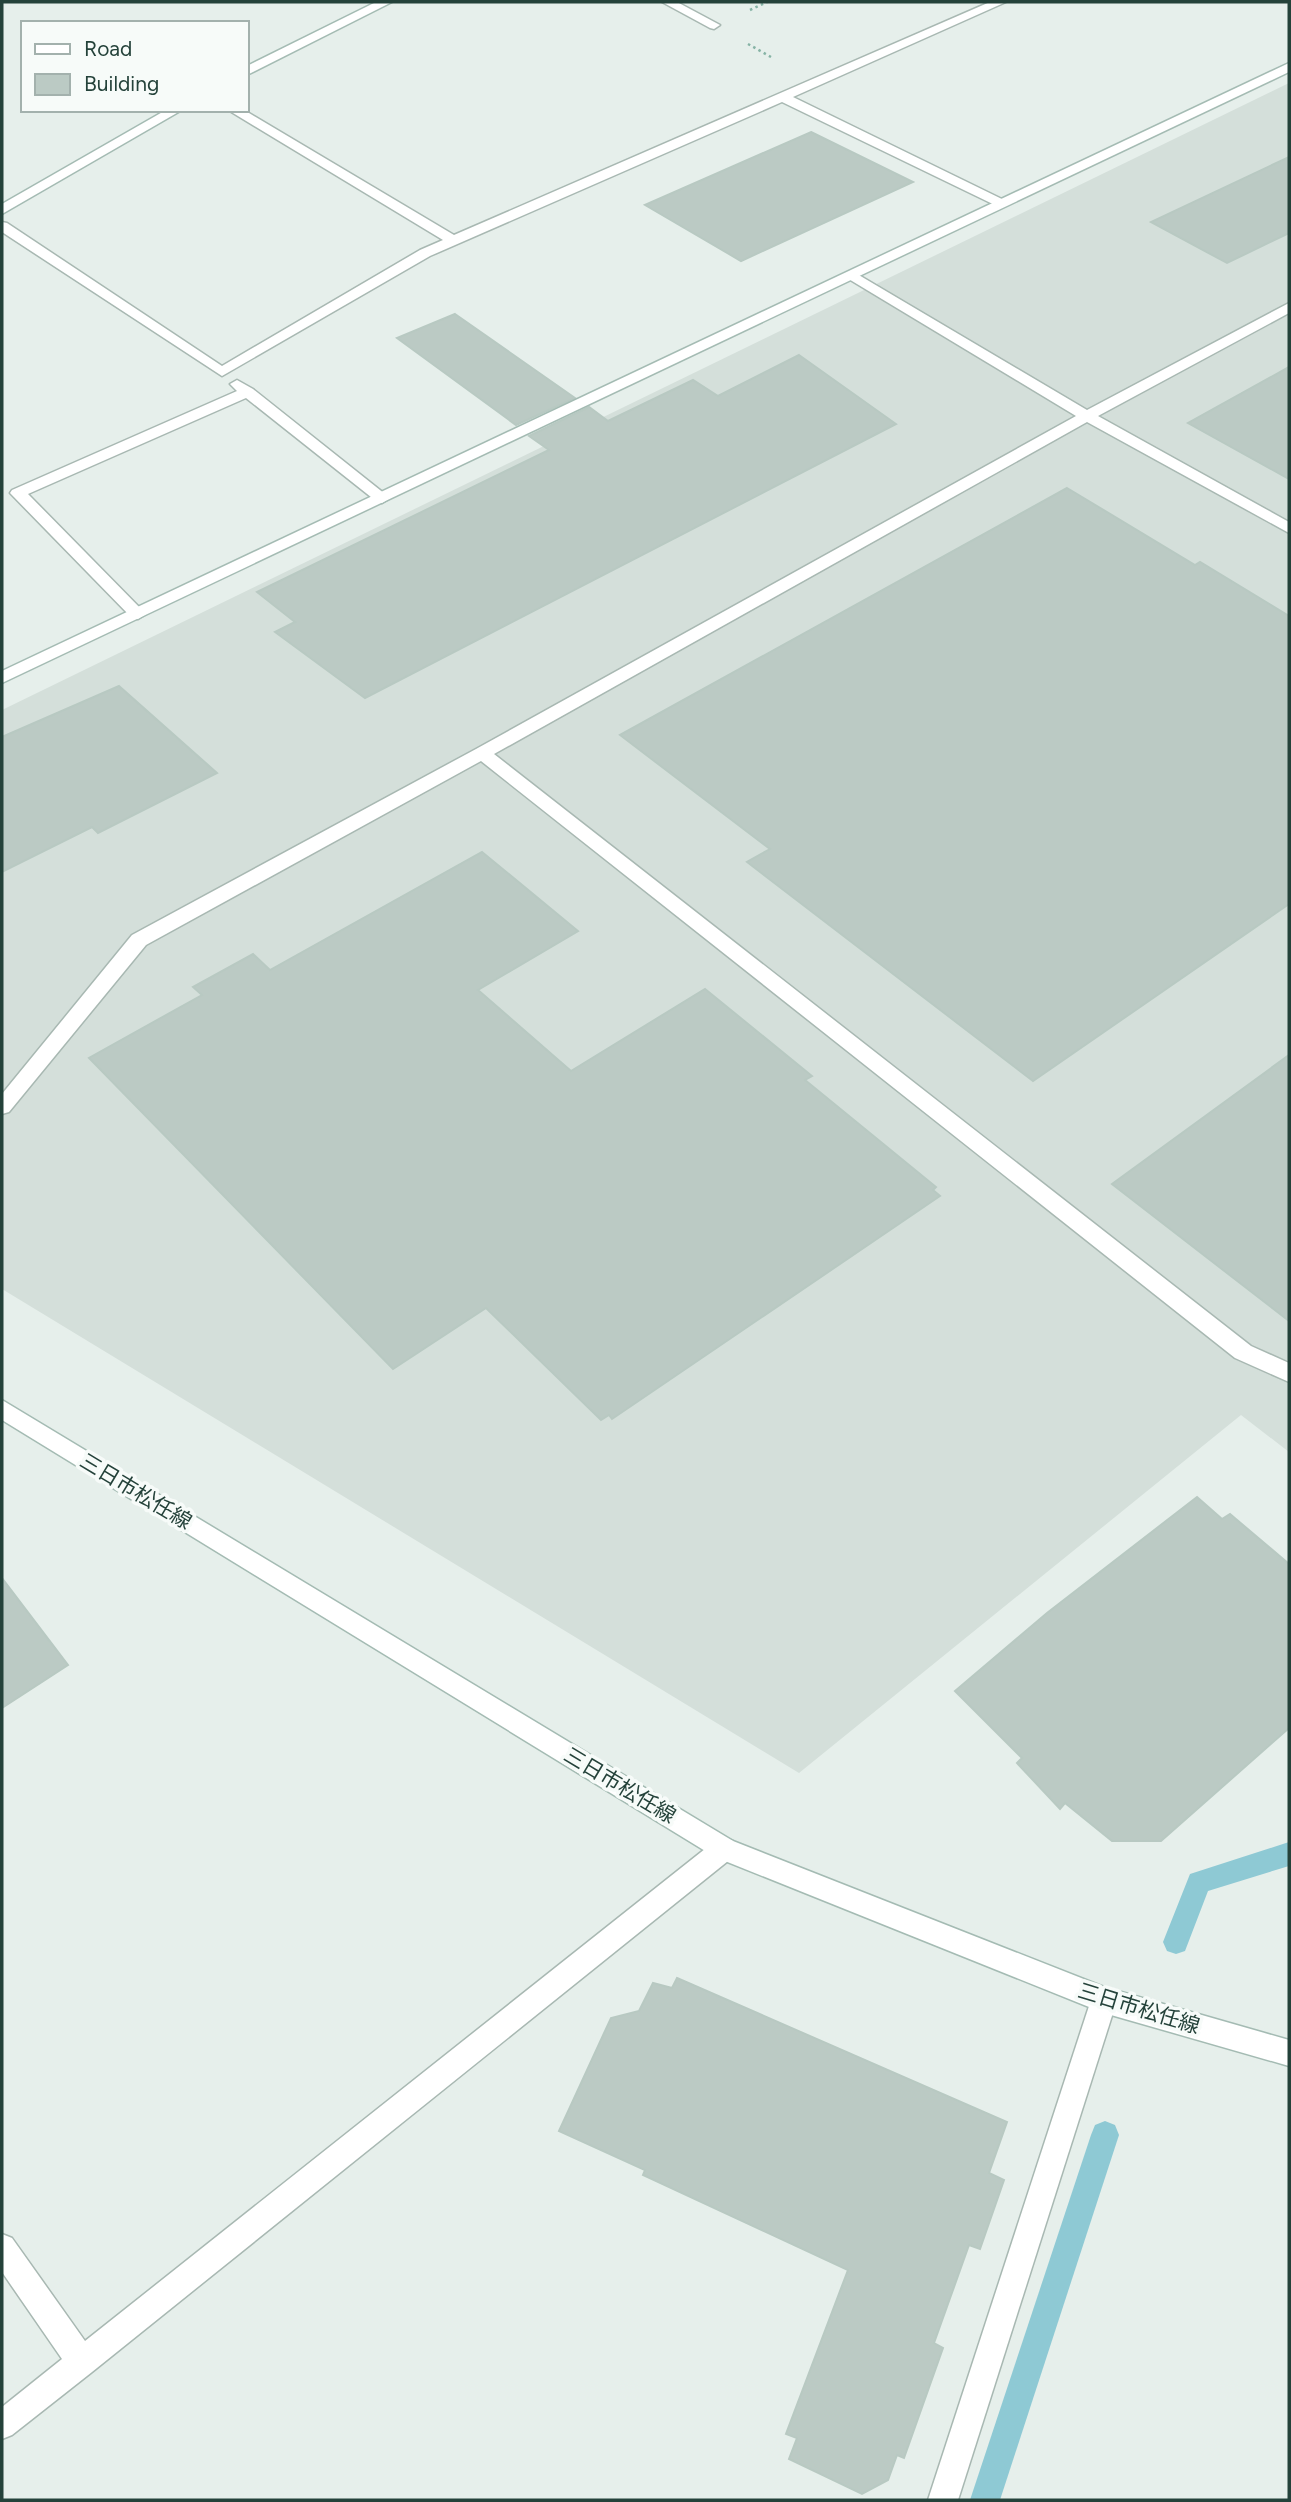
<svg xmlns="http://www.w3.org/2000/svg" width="1291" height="2502" viewBox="0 0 1291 2502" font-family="Figtree,'Noto Sans JP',sans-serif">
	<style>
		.built { fill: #d4dfda }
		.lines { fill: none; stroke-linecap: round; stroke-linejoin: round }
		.stream { fill: #8ec9d4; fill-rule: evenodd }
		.building { fill: #bbcac4; stroke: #b8c9c2; stroke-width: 2 }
		.lane-casing { stroke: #a8b8b2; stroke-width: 3 }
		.street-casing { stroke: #a8b8b2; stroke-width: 3 }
		.secondary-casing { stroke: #a4bbb3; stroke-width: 3 }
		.path { stroke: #86b3a5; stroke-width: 2.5; stroke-dasharray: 2.5 3.5; stroke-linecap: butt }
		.lane { fill: #fff; fill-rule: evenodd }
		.street { fill: #fff; fill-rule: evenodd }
		.secondary { fill: #fff; fill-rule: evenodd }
		.labels { text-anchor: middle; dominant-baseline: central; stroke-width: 7; stroke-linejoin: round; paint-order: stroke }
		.street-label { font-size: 21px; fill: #24423a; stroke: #f7fbf9 }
	</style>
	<rect width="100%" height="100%" fill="#e6efeb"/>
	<path class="built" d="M1289 83V1452L1241 1415 799 1773 2 1289V710Z"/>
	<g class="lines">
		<g class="stream">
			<path d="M1289 1842V1866L1208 1891 1185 1951 1176 1954 1167 1951 1163 1942 1190 1874Z"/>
			<path d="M1105 2121 1115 2125 1119 2135 1000 2500H970L1091 2135 1095 2125Z"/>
		</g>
	</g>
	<g class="building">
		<path d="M811 132 913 182 741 261 645 205Z"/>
		<path d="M1289 157V233L1227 263 1151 222Z"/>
		<path d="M455 314 575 398 516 425 397 338Z"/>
		<path d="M799 355 896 424 365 698 275 632 295 622 257 592 549 450 529 436 589 407 608 421 693 380 718 396Z"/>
		<path d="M1289 367V479L1188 423Z"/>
		<path d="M1067 488 1195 565 1200 562 1289 616V904L1033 1081 747 862 770 849 620 735Z"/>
		<path d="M119 686 217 773 98 833 92 827 2 872V737Z"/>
		<path d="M482 852 578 931 478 990 571 1071 705 989 812 1076 805 1080 936 1187 933 1190 940 1196 612 1419 609 1415 601 1420 486 1308 393 1369 89 1058 202 995 193 987 253 954 270 970Z"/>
		<path d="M1289 1055V1321L1112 1184Z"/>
		<path d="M1197 1497 1222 1519 1230 1514 1289 1564V1728L1161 1841H1112L1065 1803 1060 1809 1017 1763 1022 1758 955 1691 1047 1613Z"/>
		<path d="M2 1578 68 1665 2 1708Z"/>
		<path d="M677 1978 1007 2122 989 2173 1004 2180 980 2249 969 2245 934 2343 943 2348 904 2458 897 2455 888 2480 862 2494 789 2459 797 2438 786 2434 848 2270 643 2175 645 2170 559 2131 611 2018 639 2011 653 1983 672 1988Z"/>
	</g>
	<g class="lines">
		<g class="lane-casing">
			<path id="lane" d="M852 271 1087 410 1289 303V313L1098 416 1289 522V533L1087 422 494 754 1251 1346 1289 1363V1382L1235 1358 481 761 146 945 9 1112 2 1114V1094L132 935 476 749 1076 416 847 278 845 275Z"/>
		</g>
		<g class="street-casing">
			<g id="street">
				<path d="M662 2H677L720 25 714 29 710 28Z"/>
				<path d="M990 2H1006L793 97 1006 201 1008 204 1001 208 782 102 430 256 222 376 2 232V222L7 223 222 366 420 250 443 240 228 110H244L454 235Z"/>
				<path d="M237 380 253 389 390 498 382 503 376 501 246 398 28 494 146 614 138 619 132 618 10 493 12 490 237 391 230 384Z"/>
				<path d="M724 1837 733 1841 737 1849 733 1857 92 2372 12 2435 2 2439V2407L62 2359 2 2272V2234L12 2238 85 2341 715 1841Z"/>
				<path d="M1104 1987 1113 1991 1117 2000 958 2500H928L1091 2000 1095 1991Z"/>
			</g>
		</g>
		<g class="secondary-casing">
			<g id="secondary">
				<path d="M376 2H392L247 75V66Z"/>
				<path d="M1289 63V72L2 683V671Z"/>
				<path d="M166 110H182L2 214V204Z"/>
				<path d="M2 1400 733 1841 1104 1987 1289 2040V2066L1104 2013 715 1857 2 1420Z"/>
			</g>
		</g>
		<g class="path">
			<path d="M750 10 767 2"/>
			<path d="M748 44 771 57"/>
		</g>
		<use href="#lane" class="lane"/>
		<use href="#street" class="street"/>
		<use href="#secondary" class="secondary"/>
	</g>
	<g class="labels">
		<g class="street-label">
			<text transform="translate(136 1491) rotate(31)">三日市松任線</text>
			<text transform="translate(620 1785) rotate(31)">三日市松任線</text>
			<text transform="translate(1139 2008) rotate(17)">三日市松任線</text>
		</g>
	</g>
	<rect width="1291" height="2502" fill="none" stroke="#24423a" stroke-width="7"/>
	<rect x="21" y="21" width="228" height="91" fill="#f7fbf9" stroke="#a3b1ad" stroke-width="2"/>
	<rect x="35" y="44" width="35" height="10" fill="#ffffff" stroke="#a3b1ad" stroke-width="2"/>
	<text x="84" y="56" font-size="21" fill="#24423a">Road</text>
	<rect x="35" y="74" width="35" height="21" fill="#bbcac4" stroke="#a3b1ad" stroke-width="2"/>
	<text x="84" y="91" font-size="21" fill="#24423a">Building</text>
</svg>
